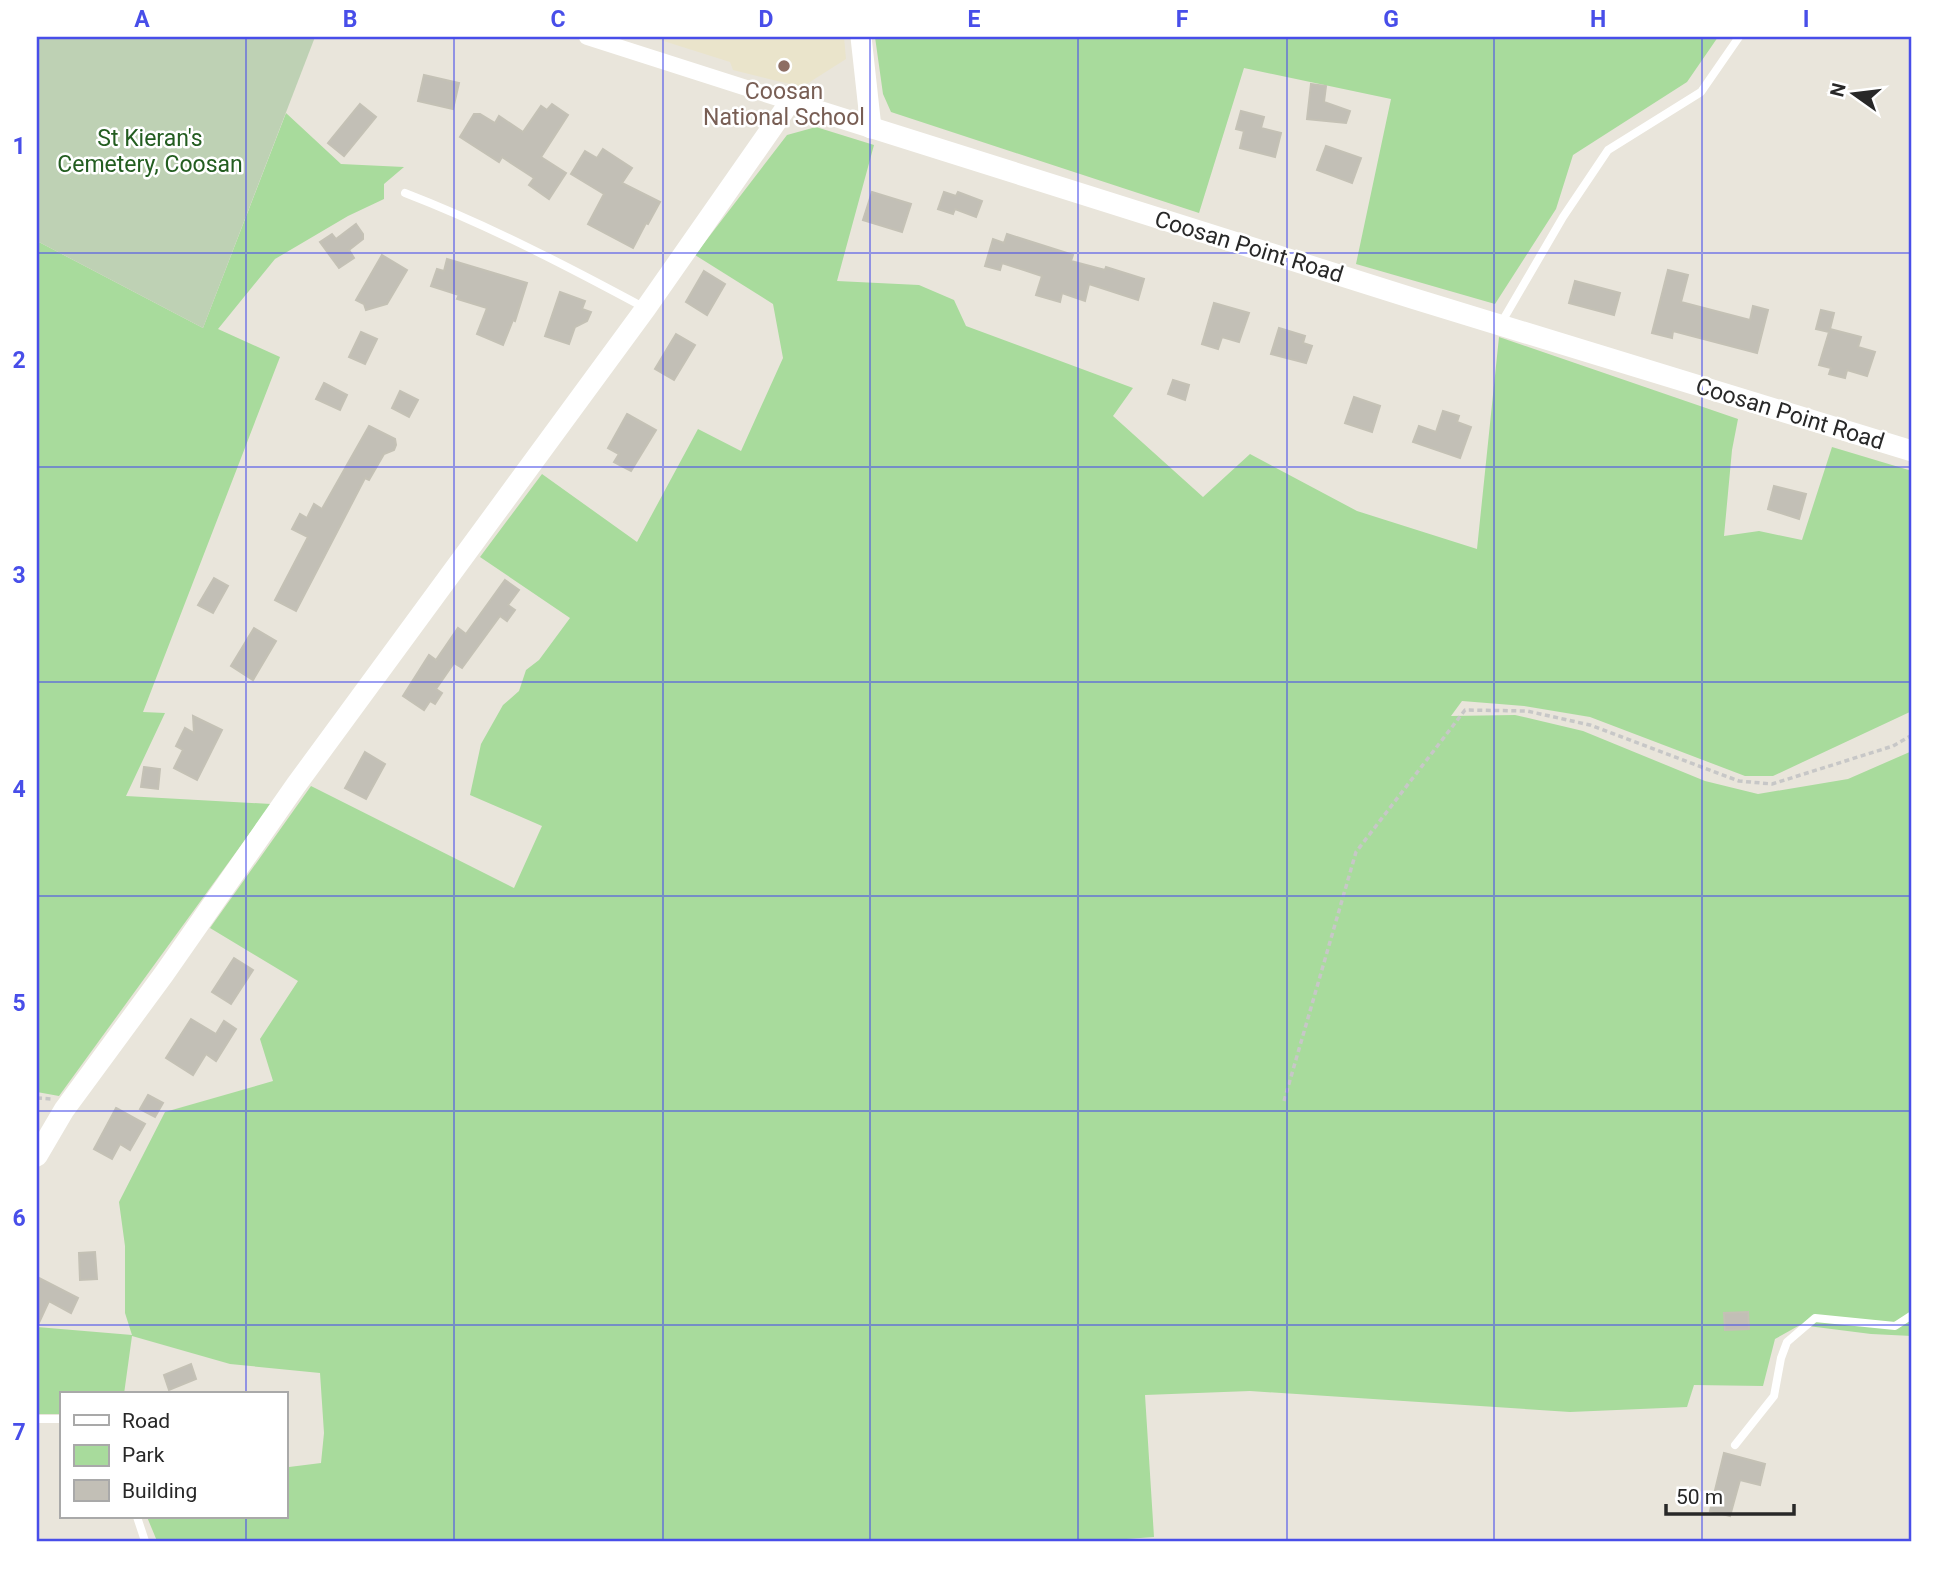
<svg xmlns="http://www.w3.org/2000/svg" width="1949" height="1578" viewBox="0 0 1949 1578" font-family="Roboto,sans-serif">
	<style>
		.education { fill: #eae4cb }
		.green { fill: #a8db9c }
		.cemetery { fill: #bed1b4 }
		.building { fill: #c2bfb6; stroke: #c4c1b5; stroke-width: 2 }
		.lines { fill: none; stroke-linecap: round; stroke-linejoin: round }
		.path { stroke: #c7c7c7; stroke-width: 3.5; stroke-dasharray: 5 3.5; stroke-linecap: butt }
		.service { stroke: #fff; stroke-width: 8 }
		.minor { stroke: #fff; stroke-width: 16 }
		.tertiary { stroke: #fff; stroke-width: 21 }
		.grid { fill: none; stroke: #484ee9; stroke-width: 2; stroke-opacity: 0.55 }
		.education-dot { fill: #8d6e63; stroke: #fff; stroke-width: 2.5 }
		.labels { text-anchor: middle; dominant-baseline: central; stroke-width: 5; stroke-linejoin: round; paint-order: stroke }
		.education-label { font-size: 23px; fill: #785e54; stroke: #fff }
		.park-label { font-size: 23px; fill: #235d20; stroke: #fff }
		.street-label { font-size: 23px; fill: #282828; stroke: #fff }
		.neatline { fill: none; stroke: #484ee9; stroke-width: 2.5 }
		.grid-label { font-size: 23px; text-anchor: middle; font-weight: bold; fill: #484ee9 }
	</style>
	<rect width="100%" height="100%" fill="#e9e5db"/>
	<path class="education" d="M651 37H844L846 59 802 87 733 70 730 62Z"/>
	<g class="green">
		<path d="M875 37H1718L1687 82 1573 155 1556 209 1495 304 1356 264 1391 99 1244 68 1199 213 891 112 883 94Z"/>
		<path d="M286 113 341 164 404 167 384 184V199L348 216 275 259 218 329 280 357 143 712 165 713 126 796 271 804 59 1096 37 1092V241L203 328Z"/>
		<path d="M816 127 874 145 837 281 919 285 954 300 966 326 1133 388 1113 416 1203 497 1250 454 1357 511 1477 549 1499 337 1738 419 1732 450 1724 536 1759 531 1802 540 1832 447 1912 471V711L1773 776H1745L1590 717 1524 706 1462 701 1451 716 1515 715 1583 731 1705 781 1758 794 1848 779 1912 751V1336L1871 1334 1800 1325 1775 1339 1763 1386 1694 1385 1687 1407 1570 1412 1250 1391 1145 1395 1154 1537 1099 1541H157L147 1517H285V1464L289 1467 321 1463 324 1433 320 1373 230 1364 132 1336 124 1394H61V1414H37V1327L132 1335 125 1313V1246L119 1202 165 1112 273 1081 260 1039 298 981 210 928 311 786 514 888 542 826 470 795 481 744 503 705 519 691 526 670 539 660 570 618 480 557 542 474 637 542 698 429 741 451 783 358 773 304 695 255 787 135Z"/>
	</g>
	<path class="cemetery" d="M37 37H315L203 328 37 241Z"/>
	<g class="building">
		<path d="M424 75 459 83 453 109 418 101Z"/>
		<path d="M1311 84 1326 86 1324 102 1350 111 1346 123 1307 119Z"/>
		<path d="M360 104 376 117 344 156 328 143Z"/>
		<path d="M552 104 568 115 541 157 566 173 549 199 529 185 534 178 502 157 499 162 460 137 474 114H480L495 123 499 116 523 132 541 106 547 110Z"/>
		<path d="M1241 111 1264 117 1261 128 1281 133 1275 157 1240 148 1244 131 1236 129Z"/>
		<path d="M1326 146 1361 158 1352 183 1317 170Z"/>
		<path d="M603 149 632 168 622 183 660 202 648 224 646 223 633 248 588 224 604 194 571 174 585 151 597 158Z"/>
		<path d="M872 192 911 204 902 232 863 220Z"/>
		<path d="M944 192 956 196 958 192 982 201 976 217 955 209 953 214 938 209Z"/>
		<path d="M356 224 363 234V239L349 250 354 258 339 268 320 242 332 234 336 239Z"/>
		<path d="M1007 234 1073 255 1071 261 1105 270 1106 267 1144 279 1138 300 1089 284 1085 301 1062 293 1060 302 1036 295 1042 276 1002 263 1000 270 985 266 993 239 1004 243Z"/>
		<path d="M382 255 407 270 387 304 366 310 364 304 356 300Z"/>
		<path d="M447 259 527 283 515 321 513 320 503 345 477 334 487 308 457 299 459 295 431 286 437 269 444 271Z"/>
		<path d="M1668 270 1688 275 1681 302 1750 320 1753 306 1768 310 1757 353 1673 331 1672 338 1652 333Z"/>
		<path d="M704 271 725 284 707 315 686 302Z"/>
		<path d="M1575 281 1620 293 1614 315 1569 303Z"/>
		<path d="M560 292 585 301 582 309 591 312 587 321 575 327 569 344 545 336Z"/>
		<path d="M1214 303 1249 313 1239 342 1222 337 1218 349 1202 344Z"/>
		<path d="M1821 310 1834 313 1830 329 1861 337 1858 347 1875 352 1867 376 1847 370 1845 378 1829 374 1831 368 1819 365 1829 332 1816 329Z"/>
		<path d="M1279 328 1305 336 1303 343 1312 346 1306 363 1271 354Z"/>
		<path d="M361 332 377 339 365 364 349 357Z"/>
		<path d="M676 334 695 345 674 380 655 369Z"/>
		<path d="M1173 380 1189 385 1185 400 1168 394Z"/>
		<path d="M324 383 347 395 340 410 316 399Z"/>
		<path d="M400 391 418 400 409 417 392 408Z"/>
		<path d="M1354 397 1380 406 1372 432 1345 423Z"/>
		<path d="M1443 411 1459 416 1457 422 1471 427 1460 458 1413 442 1419 426 1436 432Z"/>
		<path d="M627 414 656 430 631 471 614 462 619 454 608 448Z"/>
		<path d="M369 426 395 439 396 445 394 450 384 454 369 480 365 478 296 611 275 600 308 537 292 529 300 514 307 518 314 504 322 509Z"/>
		<path d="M1774 486 1806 494 1799 519 1768 509Z"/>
		<path d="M214 578 228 586 213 613 198 605Z"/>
		<path d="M505 580 519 590 508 605 515 610 507 621 500 616 462 668 454 663 436 689 442 693 435 704 430 701 424 710 403 696 429 655 436 660 458 628 466 634Z"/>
		<path d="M254 628 276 641 253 680 231 666Z"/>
		<path d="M193 716 222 730 197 780 174 768 183 750 176 746 185 728 194 733Z"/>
		<path d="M365 752 385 764 366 799 345 788Z"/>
		<path d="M144 767 160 769 158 789 141 787Z"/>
		<path d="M234 958 253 970 231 1004 212 992Z"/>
		<path d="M191 1019 216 1034 224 1021 236 1029 216 1061 206 1054 193 1075 166 1058Z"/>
		<path d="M148 1095 163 1103 155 1117 140 1109Z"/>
		<path d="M116 1108 145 1124 130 1150 120 1144 112 1159 94 1149Z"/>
		<path d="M95 1252 97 1279 80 1280 79 1253Z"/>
		<path d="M37 1277 78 1298 71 1313 49 1301 37 1327Z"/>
		<path d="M1748 1312 1749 1329 1725 1330 1724 1313Z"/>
		<path d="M191 1364 196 1379 169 1390 164 1375Z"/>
		<path d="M1724 1453 1765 1464 1760 1485 1740 1480 1730 1516 1710 1511Z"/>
	</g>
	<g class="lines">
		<g class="path">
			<path d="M37 1098 51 1099"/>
			<path d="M1284 1101 1356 852 1465 710 1527 711 1590 725 1739 781 1772 784 1893 746 1912 735"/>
		</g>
		<g class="service">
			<path d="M405 193C488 225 567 266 645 308"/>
			<path d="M1500 325 1563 217 1608 150 1701 92 1739 37"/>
			<path d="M37 1419H61"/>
			<path d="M1735 1445 1774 1396 1781 1358 1787 1342 1815 1318 1895 1326 1912 1315"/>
			<path d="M137 1517 145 1541"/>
		</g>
		<path class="minor" d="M587 37 790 102"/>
		<g class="tertiary">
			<path d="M861 37 871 128"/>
			<path d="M37 1156 64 1110 164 974 296 785 646 308 790 102 1415 299 1912 451"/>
		</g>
	</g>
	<path class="grid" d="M246 37V1394M454 37V1541M663 37V1541M870 37V1541M1078 37V1541M1287 37V1541M1494 37V1541M1702 37V1541M37 253H1912M37 467H1912M37 682H1912M37 896H1912M37 1111H1912M37 1325H1912M246 1517V1541"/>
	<circle class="education-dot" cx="784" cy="66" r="7"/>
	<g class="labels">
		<g class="education-label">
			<text x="784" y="91">Coosan<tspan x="784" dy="26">National School</tspan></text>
		</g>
		<g class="park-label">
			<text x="150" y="138">St Kieran's<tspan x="150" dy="26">Cemetery, Coosan</tspan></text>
		</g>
		<g class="street-label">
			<text transform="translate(1249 247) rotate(17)">Coosan Point Road</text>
			<text transform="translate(1790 414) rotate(17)">Coosan Point Road</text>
		</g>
	</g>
	<rect width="1949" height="1578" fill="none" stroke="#ffffff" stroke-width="77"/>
	<rect x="60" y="1392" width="228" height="126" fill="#ffffff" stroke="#a9a9a9" stroke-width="2"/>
	<rect x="74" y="1415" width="35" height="10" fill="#ffffff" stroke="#a9a9a9" stroke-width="2"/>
	<text x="122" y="1428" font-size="21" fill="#282828">Road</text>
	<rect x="74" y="1445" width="35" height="21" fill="#a8db9c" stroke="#a9a9a9" stroke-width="2"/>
	<text x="122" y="1462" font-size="21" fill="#282828">Park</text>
	<rect x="74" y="1480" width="35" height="21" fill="#c2bfb6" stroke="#a9a9a9" stroke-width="2"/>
	<text x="122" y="1498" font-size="21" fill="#282828">Building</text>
	<g transform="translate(1854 94) rotate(284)" stroke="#ffffff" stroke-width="5" paint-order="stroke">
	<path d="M0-5L12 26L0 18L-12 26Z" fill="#282828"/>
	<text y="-10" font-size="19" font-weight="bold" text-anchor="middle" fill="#282828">N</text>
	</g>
	<path d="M1666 1504v10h128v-10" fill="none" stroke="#282828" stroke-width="3.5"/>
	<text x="1676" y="1504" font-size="21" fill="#282828" stroke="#ffffff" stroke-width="5" paint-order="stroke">50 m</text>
	<rect x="38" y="38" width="1872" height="1502" class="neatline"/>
	<g class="grid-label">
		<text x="142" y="27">A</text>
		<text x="350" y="27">B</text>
		<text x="558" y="27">C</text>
		<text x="766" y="27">D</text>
		<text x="974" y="27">E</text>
		<text x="1182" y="27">F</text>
		<text x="1391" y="27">G</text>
		<text x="1598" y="27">H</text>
		<text x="1806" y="27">I</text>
		<text x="19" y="154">1</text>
		<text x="19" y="368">2</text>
		<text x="19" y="583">3</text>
		<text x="19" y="797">4</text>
		<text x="19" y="1011">5</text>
		<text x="19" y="1226">6</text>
		<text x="19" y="1440">7</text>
	</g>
</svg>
